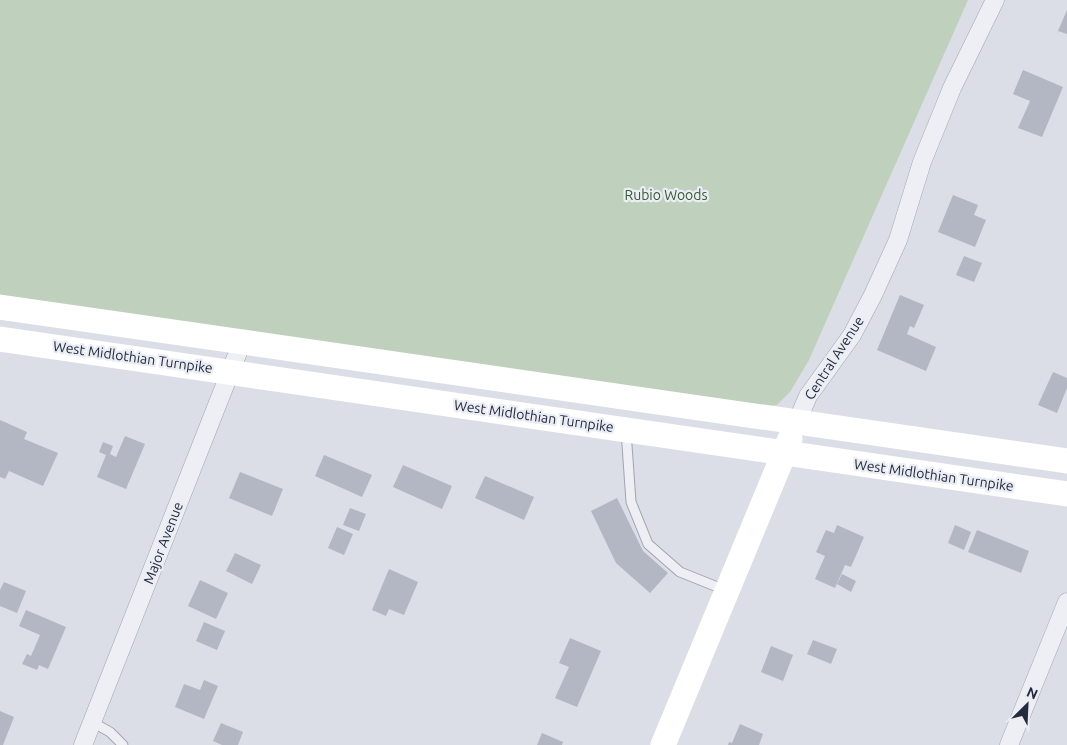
<svg xmlns="http://www.w3.org/2000/svg" width="1067" height="745" viewBox="0 0 1067 745" font-family="Ubuntu,sans-serif">
	<style>
		.green { fill: #bfd1bc }
		.building { fill: #b2b7c3 }
		.lines { fill: none; stroke-linecap: round; stroke-linejoin: round }
		.lane-casing { stroke: #a0a5b0; stroke-width: 11 }
		.street-casing { stroke: #a0a5b0; stroke-width: 19 }
		.lane { stroke: #eeeff5; stroke-width: 9 }
		.street { stroke: #eeeff5; stroke-width: 18 }
		.secondary { stroke: #fff; stroke-width: 25 }
		.labels { text-anchor: middle; dominant-baseline: central; stroke-width: 4.5; stroke-linejoin: round; paint-order: stroke }
		.park-label { font-size: 14px; fill: #355931; stroke: #eaedf4 }
		.street-label { font-size: 14px; fill: #242b3d; stroke: #eaedf4 }
	</style>
	<rect width="100%" height="100%" fill="#dbdee6"/>
	<path class="green" d="M0 0H968L809 360 790 392 777 405 759 407 0 295Z"/>
	<g class="building">
		<path d="M1067 10V34L1058 31Z"/>
		<path d="M1023 70 1063 87 1042 137 1018 128 1030 101 1013 94Z"/>
		<path d="M953 195 978 205 974 215 986 220 975 247 938 232Z"/>
		<path d="M964 256 982 263 974 282 956 275Z"/>
		<path d="M900 295 924 305 914 328 910 326 907 334 936 347 926 371 877 350Z"/>
		<path d="M1053 372 1067 378V388L1057 413 1038 405Z"/>
		<path d="M0 420 27 432 24 439 58 453 43 486 9 471 5 479 0 477Z"/>
		<path d="M125 436 145 444 126 489 97 477 106 455 99 452 103 442 113 446 110 454 116 457Z"/>
		<path d="M324 455 372 475 362 497 315 476Z"/>
		<path d="M403 465 452 486 442 509 393 487Z"/>
		<path d="M240 472 283 489 272 516 229 498Z"/>
		<path d="M485 476 534 497 524 520 475 498Z"/>
		<path d="M617 498 643 551 668 573 650 593 616 563 591 511Z"/>
		<path d="M350 508 366 514 359 531 343 525Z"/>
		<path d="M837 525 864 537 851 567 845 565 835 588 815 579 825 556 816 552 826 530 834 533Z"/>
		<path d="M955 525 971 532 964 550 948 543Z"/>
		<path d="M337 527 353 534 344 555 328 548Z"/>
		<path d="M977 530 1029 551 1021 573 968 552Z"/>
		<path d="M235 553 261 565 252 584 226 571Z"/>
		<path d="M389 569 418 582 404 615 389 609 386 616 372 610Z"/>
		<path d="M842 574 856 581 851 592 837 584Z"/>
		<path d="M200 580 228 593 216 619 188 606Z"/>
		<path d="M4 582 26 591 17 613 0 606V590Z"/>
		<path d="M26 610 66 627 48 669 39 665 37 670 22 664 27 654 31 656 40 635 19 626Z"/>
		<path d="M204 622 225 631 217 650 196 641Z"/>
		<path d="M570 638 601 651 577 707 555 698 569 667 559 663Z"/>
		<path d="M813 640 837 649 831 664 807 654Z"/>
		<path d="M771 646 793 655 783 681 761 672Z"/>
		<path d="M204 680 218 686 204 719 175 707 184 684 200 690Z"/>
		<path d="M0 711 14 717 3 745H0Z"/>
		<path d="M221 723 243 732 238 745H222L213 741Z"/>
		<path d="M740 724 763 734 759 745H728L729 742 732 743Z"/>
		<path d="M542 733 563 742 562 745H537Z"/>
	</g>
	<g class="lines">
		<g class="lane-casing">
			<g id="lane">
				<path d="M626 431 631 502 648 544 680 572 725 590"/>
				<path d="M92 722 110 732 123 745"/>
			</g>
		</g>
		<g class="street-casing">
			<g id="street">
				<path d="M797 422 808 396 852 335 873 295 898 240 922 162 952 88 995 0"/>
				<path d="M83 745 242 342"/>
				<path d="M1009 745 1067 602"/>
			</g>
		</g>
		<use href="#lane" class="lane"/>
		<use href="#street" class="street"/>
		<g class="secondary">
			<path d="M0 307 1067 461"/>
			<path d="M0 339 1067 494"/>
			<path d="M663 745 790 439"/>
		</g>
	</g>
	<g class="labels">
		<g class="park-label">
			<text x="666" y="195">Rubio Woods</text>
		</g>
		<g class="street-label">
			<text transform="translate(133 357) rotate(8)">West Midlothian Turnpike</text>
			<text transform="translate(834 358) rotate(-57)">Central Avenue</text>
			<text transform="translate(534 416) rotate(8)">West Midlothian Turnpike</text>
			<text transform="translate(934 475) rotate(8)">West Midlothian Turnpike</text>
			<text transform="translate(163 543) rotate(-69)">Major Avenue</text>
		</g>
	</g>
	<g transform="translate(1027 705) rotate(24)" stroke="#eaedf4" stroke-width="4" paint-order="stroke">
	<path d="M0-4L9 19L0 12L-9 19Z" fill="#242b3d"/>
	<text y="-8" font-size="14" font-weight="bold" text-anchor="middle" fill="#242b3d">N</text>
	</g>
</svg>
